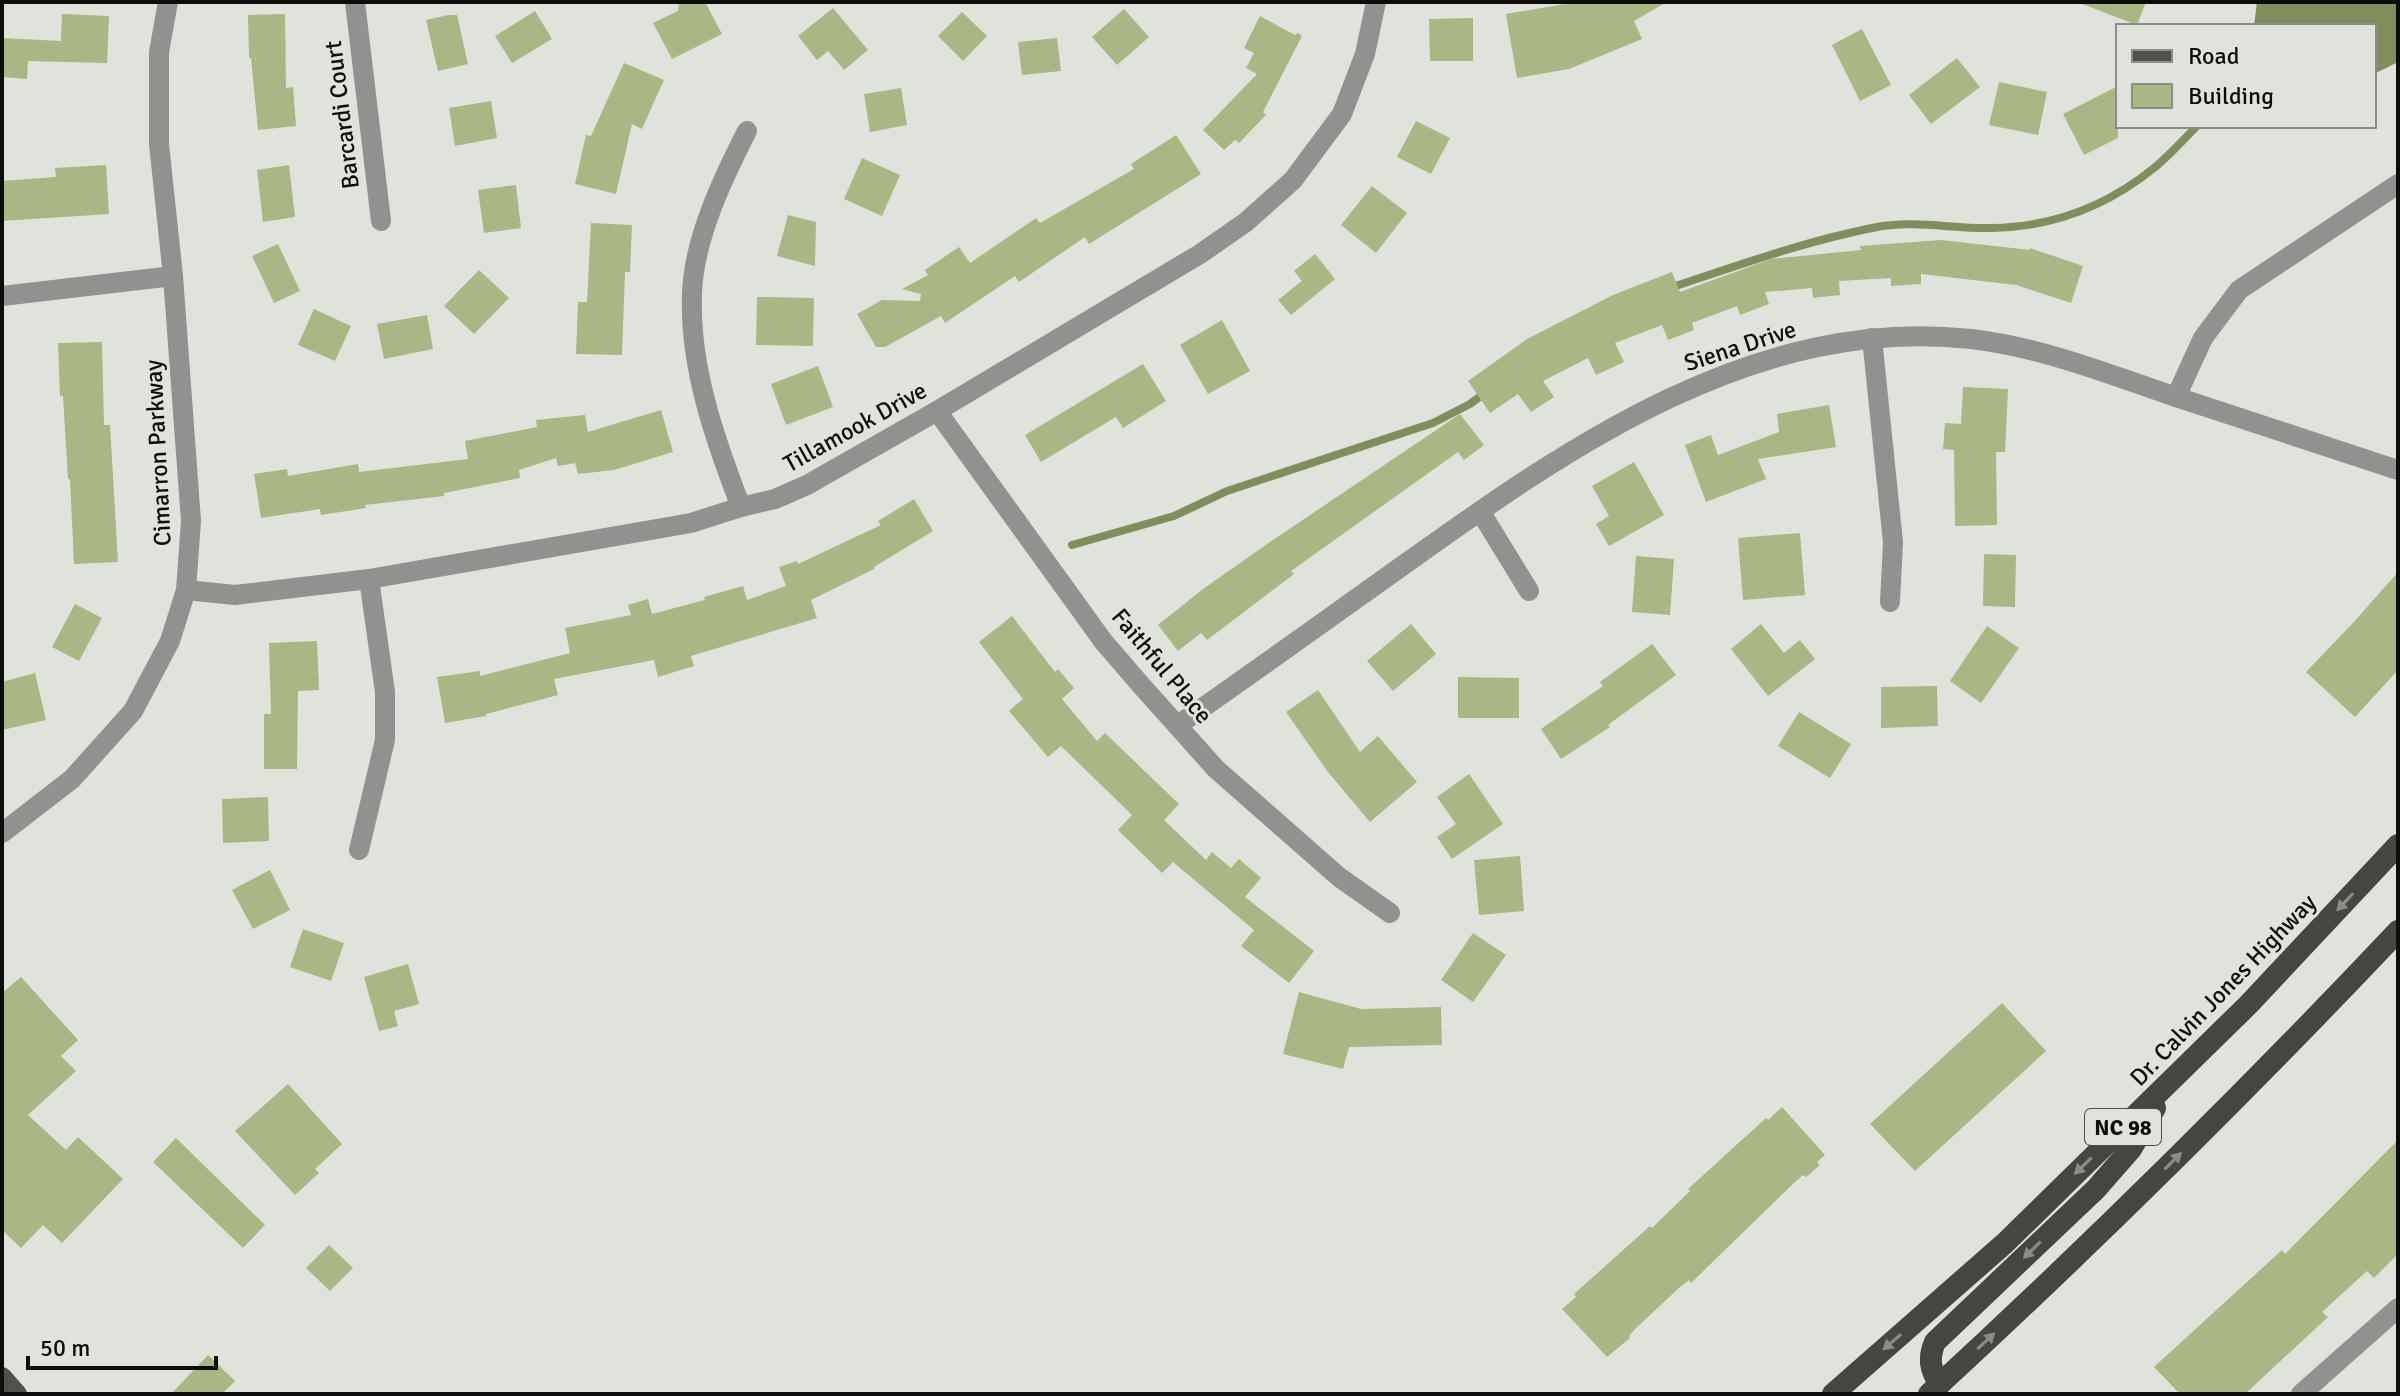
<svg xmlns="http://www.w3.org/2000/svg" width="2400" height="1396" viewBox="0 0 2400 1396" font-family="Signika,sans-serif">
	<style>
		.water { fill: #7f8e5c }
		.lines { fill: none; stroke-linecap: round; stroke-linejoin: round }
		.stream { stroke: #7f8e5c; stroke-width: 8 }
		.building { fill: #a8b784 }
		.minor { stroke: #91928f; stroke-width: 20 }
		.primary { stroke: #4f514c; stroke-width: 20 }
		.trunk { stroke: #444640; stroke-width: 22 }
		.oneway { fill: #8a8d86 }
		.labels { text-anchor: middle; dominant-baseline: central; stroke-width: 6; stroke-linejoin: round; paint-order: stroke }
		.shield { fill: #e0e3db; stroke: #4c4d49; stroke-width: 2 }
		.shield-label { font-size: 22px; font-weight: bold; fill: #0d0d0b }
		.street-label { font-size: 24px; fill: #0d0d0b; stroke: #e0e3db }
	</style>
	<rect width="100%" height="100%" fill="#e0e3db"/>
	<path class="water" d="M2257 2H2398V62L2374 74V26H2254Z"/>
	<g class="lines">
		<g class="stream">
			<path d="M1667 289C1736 266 1805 241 1877 227 1915 220 1953 229 1992 228 2052 227 2107 206 2154 168 2169 156 2183 140 2197 126"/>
			<path d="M1072 545 1174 516 1227 491 1433 423 1470 404 1486 392"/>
		</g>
	</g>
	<g class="building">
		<path d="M679 2H705L722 34 672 59 653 23 678 11Z"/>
		<path d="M1577 2H1667L1634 21 1642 39 1569 69 1517 78 1506 14Z"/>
		<path d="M2082 2H2146L2137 25 2082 4Z"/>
		<path d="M833 8 868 50 844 70 828 51 817 60 798 36Z"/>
		<path d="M1124 9 1149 37 1117 65 1092 37Z"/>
		<path d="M535 11 552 39 512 63 495 36Z"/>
		<path d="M962 12 987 36 963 61 938 36Z"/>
		<path d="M62 14 109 16 107 63 28 61 27 79 2 77V38L61 41Z"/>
		<path d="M285 14 286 88 293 87 296 126 258 130 251 58H249L248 15Z"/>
		<path d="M448 15H457L468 64 438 71 426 20Z"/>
		<path d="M1260 16 1295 35 1298 33 1302 36 1263 112 1266 115 1239 143 1235 140 1224 150 1203 130 1257 74 1246 68 1254 53 1244 48Z"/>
		<path d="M1473 18V61H1430L1429 19Z"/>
		<path d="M1862 29 1891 85 1860 101 1832 45Z"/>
		<path d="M1057 38 1061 71 1022 75 1018 42Z"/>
		<path d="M1957 58 1980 87 1931 124 1909 95Z"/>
		<path d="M624 63 664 80 642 129 632 124 616 194 575 184 586 135 591 136Z"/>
		<path d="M1999 82 2047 92 2038 135 1989 125Z"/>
		<path d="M2118 86V138L2084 155 2063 114Z"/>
		<path d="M901 88 907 125 870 132 864 94Z"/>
		<path d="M491 101 497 138 455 146 449 108Z"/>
		<path d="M1416 121 1450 138 1431 174 1397 157Z"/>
		<path d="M1176 135 1201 174 1089 244 1085 237 1019 282 1015 276 945 323 941 316 885 347H876L857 314 882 300 920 301 921 294 902 289 928 275 925 270 959 247 970 263 1036 218 1040 223 1134 169 1131 164Z"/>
		<path d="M862 158 900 175 882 216 844 199Z"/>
		<path d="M106 165 109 214 2 221V181L56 177 55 168Z"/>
		<path d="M289 165 295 217 263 222 257 170Z"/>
		<path d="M516 185 521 228 484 233 478 190Z"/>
		<path d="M1372 186 1407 213 1376 253 1341 225Z"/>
		<path d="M788 215 816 222 815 266 777 256Z"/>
		<path d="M591 223 632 225 630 272H625L622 355 576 354 578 302H587Z"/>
		<path d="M1941 240 2030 250V248L2083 266 2071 303 2016 285 1921 274V284L1891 286V278L1839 281 1840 295 1813 298 1812 288 1765 292 1769 304 1740 315 1737 306 1692 323 1694 330 1668 340 1662 325 1615 343 1624 362 1596 375 1588 358 1543 381 1554 397 1531 412 1518 394 1490 413 1468 381 1527 339 1613 295 1672 272 1680 292 1771 259 1861 250 1860 246Z"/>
		<path d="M278 244 300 291 274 303 252 256Z"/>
		<path d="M1315 254 1335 279 1291 315 1278 300 1302 281 1294 271Z"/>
		<path d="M479 270 509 298 474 334 444 306Z"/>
		<path d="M757 297 814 298 813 346 756 345Z"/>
		<path d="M314 309 351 326 335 361 298 345Z"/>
		<path d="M427 315 433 349 384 359 377 324Z"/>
		<path d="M1222 320 1250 371 1208 394 1180 345Z"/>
		<path d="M102 342 104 425H110L118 562 74 564 70 479H68L63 396H60L58 343Z"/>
		<path d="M1143 364 1166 401 1123 428 1116 417 1041 462 1025 435Z"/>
		<path d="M818 366 833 407 786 425 771 384Z"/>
		<path d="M1963 387 2008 389 2005 452H1996L1997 525 1955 526 1954 450 1943 449 1945 423 1961 424Z"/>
		<path d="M1829 405 1836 447 1758 459 1766 479 1706 502 1685 445 1711 435 1718 455 1779 432 1777 414Z"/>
		<path d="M661 410 673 452 614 470 578 474 575 463 558 466 556 458 519 470 520 478 444 493V496L365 505 366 508 321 515 320 509 261 518 254 474 287 469 288 476 358 464 359 472 468 459 465 441 537 427 536 420 585 415 588 432Z"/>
		<path d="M1460 414 1484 445 1464 460 1458 452 1291 571 1294 574 1207 640 1201 633 1178 651 1158 625 1203 589 1270 542Z"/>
		<path d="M1634 462 1664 515 1609 546 1596 524 1609 516 1592 486Z"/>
		<path d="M914 499 933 531 874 567V569L811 600 817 618 691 656 694 666 658 677 654 660 554 679 558 695 486 714V716L445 723 437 677 480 671V676L570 653 565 628 631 615 628 605 648 599 652 614 705 600 704 597 743 586 747 600 786 586 779 567 797 561 798 564 881 525 878 521Z"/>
		<path d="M1800 533 1805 595 1743 600 1738 538Z"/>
		<path d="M1984 554 2016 555 2015 607 1983 606Z"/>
		<path d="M1636 556 1674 559 1670 615 1632 612Z"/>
		<path d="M2398 572V670L2355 717 2306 672 2353 623Z"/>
		<path d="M75 604 102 618 79 661 52 647Z"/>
		<path d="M1012 616 1055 672 1058 669 1074 688 1062 699 1097 741 1105 733 1179 804 1164 820 1206 860 1212 852 1231 868 1239 859 1261 878 1245 897 1314 951 1289 983 1241 946 1254 930 1173 862 1162 873 1118 830 1132 815 1061 746 1048 757 1009 711 1023 699 979 642Z"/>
		<path d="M1411 624 1436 654 1393 691 1367 661Z"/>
		<path d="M1761 624 1784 653 1800 640 1815 659 1768 696 1731 649Z"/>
		<path d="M1987 626 2019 648 1981 703 1950 681Z"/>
		<path d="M317 641 319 690 298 691 297 769H264V714H271L269 643Z"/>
		<path d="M1652 644 1676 675 1608 725 1610 727 1561 759 1541 729 1603 686 1600 682Z"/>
		<path d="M35 673 46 720 2 730V682Z"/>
		<path d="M1458 677 1519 678V718H1458Z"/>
		<path d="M1937 686 1938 726 1881 728V687Z"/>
		<path d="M1318 690 1360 752 1378 736 1417 782 1370 822 1328 772 1286 712Z"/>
		<path d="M1799 712 1851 744 1830 778 1778 746Z"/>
		<path d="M1469 774 1503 824 1452 859 1437 837 1456 824 1437 797Z"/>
		<path d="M268 797 269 841 223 843 222 799Z"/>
		<path d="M1520 856 1524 911 1479 915 1474 860Z"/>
		<path d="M270 870 290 910 253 929 232 890Z"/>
		<path d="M303 929 344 943 331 981 290 967Z"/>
		<path d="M1473 933 1506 955 1473 1002 1441 980Z"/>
		<path d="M408 964 419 1004 394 1011 398 1026 379 1031 364 977Z"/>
		<path d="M21 977 78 1040 61 1056 76 1071 28 1115 66 1150 78 1137 123 1179 62 1243 43 1225 21 1248 2 1230V993Z"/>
		<path d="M1299 992 1361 1009 1441 1007 1442 1045 1349 1047 1343 1069 1283 1054Z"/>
		<path d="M2002 1003 2046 1051 1915 1171 1870 1124Z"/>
		<path d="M288 1084 342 1144 315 1169 319 1173 295 1195 235 1131Z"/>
		<path d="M1782 1107 1825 1155 1817 1162 1820 1165 1806 1177 1803 1175 1795 1182 1691 1283 1689 1280 1680 1287 1635 1329 1629 1336 1630 1338 1607 1357 1562 1309 1576 1297 1574 1294 1650 1226 1652 1228 1690 1191 1688 1189 1766 1118 1768 1120Z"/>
		<path d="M176 1138 265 1225 243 1248 153 1162Z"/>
		<path d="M2398 1140V1254L2374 1278 2367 1271 2322 1312 2328 1317 2245 1394H2180L2154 1367 2282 1250 2285 1254Z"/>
		<path d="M329 1245 353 1268 330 1291 306 1268Z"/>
		<path d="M208 1355 235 1381 222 1394H171Z"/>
	</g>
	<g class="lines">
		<g class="minor">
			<path d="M355 2 381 221"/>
			<path d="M2 296 173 276"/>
			<path d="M1872 338 1893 542 1890 602"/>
			<path d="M2176 397 2203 338 2239 290 2398 184"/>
			<path d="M937 411 1103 641 1140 684 1216 769 1339 877 1390 913"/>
			<path d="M741 507C715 440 689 366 692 293 694 238 723 178 747 131"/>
			<path d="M1480 511 1529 591"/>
			<path d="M186 590 235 595 369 579 691 523 741 507 775 499 807 485 937 411 1200 254 1246 222 1293 180 1342 114 1365 54 1376 2"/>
			<path d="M1178 725C1254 672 1329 618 1405 564 1570 446 1757 315 1971 339 2040 347 2106 373 2173 396 2247 421 2323 445 2398 470"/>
			<path d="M2 833 72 779 133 711 170 641 186 590 191 521 173 276 159 144V52L168 2"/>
			<path d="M359 850 385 740V692L369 579"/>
			<path d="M2301 1394 2398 1308"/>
		</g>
		<path class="primary" d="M2 1377 17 1394"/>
		<g class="trunk">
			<path d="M1940 1384C1930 1370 1928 1358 1935 1342L2096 1189 2131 1149 2155 1108"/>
			<path d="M1833 1394 2005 1243 2249 1004 2398 845"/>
			<path d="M1929 1394C2091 1245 2247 1091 2398 931"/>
		</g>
	</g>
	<defs><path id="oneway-solid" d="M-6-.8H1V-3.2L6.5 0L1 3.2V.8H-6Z" transform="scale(2)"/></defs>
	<g class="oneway">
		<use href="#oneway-solid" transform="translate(2345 902) rotate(133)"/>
		<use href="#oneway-solid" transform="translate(2173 1161) rotate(-45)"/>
		<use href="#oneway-solid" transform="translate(2083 1166) rotate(136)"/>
		<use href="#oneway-solid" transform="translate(2032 1250) rotate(136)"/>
		<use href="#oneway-solid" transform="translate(1986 1341) rotate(-43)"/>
		<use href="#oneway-solid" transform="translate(1892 1342) rotate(139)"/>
	</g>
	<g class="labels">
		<rect class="shield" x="2085" y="1109" width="76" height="36" rx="6"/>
		<g class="shield-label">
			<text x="2123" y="1127">NC 98</text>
		</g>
		<g class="street-label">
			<text transform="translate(342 115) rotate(-97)">Barcardi Court</text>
			<text transform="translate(1740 346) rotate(-18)">Siena Drive</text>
			<text transform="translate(855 427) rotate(-29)">Tillamook Drive</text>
			<text transform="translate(158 453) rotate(-93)">Cimarron Parkway</text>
			<text transform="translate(1162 666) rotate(50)">Faithful Place</text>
			<text transform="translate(2223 990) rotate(-46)">Dr. Calvin Jones Highway</text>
		</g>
	</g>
	<rect width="2400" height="1396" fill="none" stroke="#0d0d0b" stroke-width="8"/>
	<rect x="2116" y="24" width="260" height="104" fill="#e0e3db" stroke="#8c8d88" stroke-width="2"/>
	<rect x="2132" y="50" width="40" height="12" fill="#4f514c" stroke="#8c8d88" stroke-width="2"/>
	<text x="2188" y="64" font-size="24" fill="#0d0d0b">Road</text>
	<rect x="2132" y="84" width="40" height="24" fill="#a8b784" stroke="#8c8d88" stroke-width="2"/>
	<text x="2188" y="104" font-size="24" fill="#0d0d0b">Building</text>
	<path d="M28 1356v12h188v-12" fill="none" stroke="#0d0d0b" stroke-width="4"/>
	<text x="40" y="1356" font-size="24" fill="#0d0d0b" stroke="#e0e3db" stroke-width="6" paint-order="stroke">50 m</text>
</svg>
